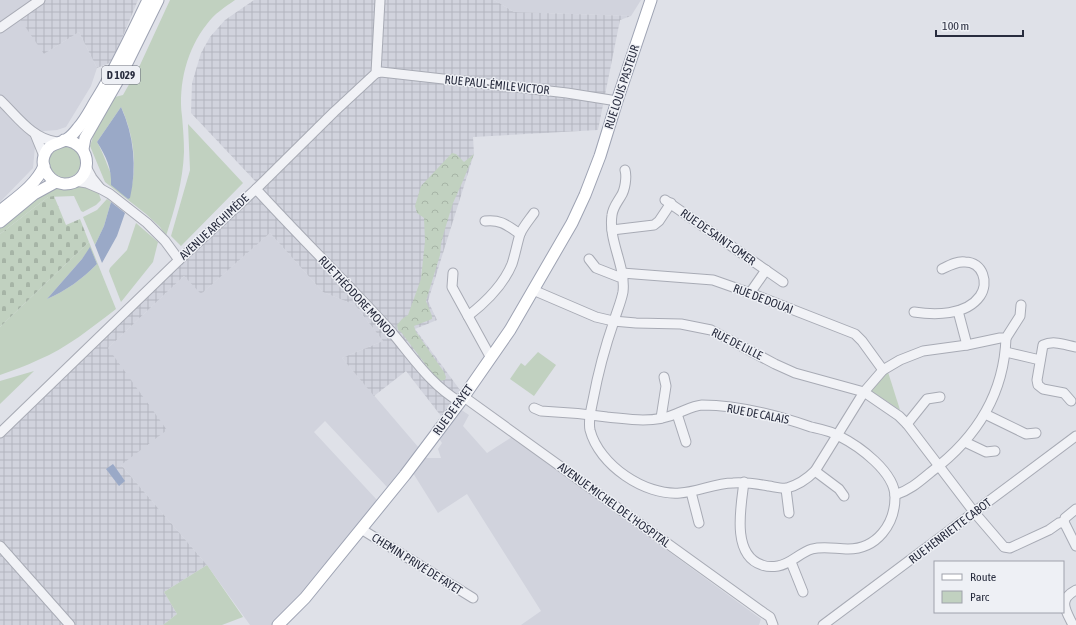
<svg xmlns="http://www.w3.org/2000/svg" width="1076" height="625" viewBox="0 0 1076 625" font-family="'Asap Condensed',sans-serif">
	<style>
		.built { fill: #d1d3dd }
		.industrial { fill: url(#industrial-grid) }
		.green { fill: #c1d1c0; fill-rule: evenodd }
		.forest { fill: url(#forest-crowns) }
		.cemetery { fill: url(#cemetery-stones) }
		.water { fill: #9aa9c7 }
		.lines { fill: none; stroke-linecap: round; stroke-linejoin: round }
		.minor-casing { stroke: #a8abb5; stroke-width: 11 }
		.major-casing { stroke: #9ea3b3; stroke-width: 13 }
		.minor { stroke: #f1f2f6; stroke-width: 9 }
		.major { stroke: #fff; stroke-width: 11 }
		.labels { text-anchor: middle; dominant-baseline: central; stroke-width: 3; stroke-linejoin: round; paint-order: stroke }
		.shield { fill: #eef0f5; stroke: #636775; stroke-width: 1 }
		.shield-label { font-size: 11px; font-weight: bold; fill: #282c3e }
		.street-label { font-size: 12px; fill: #282c3e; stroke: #eef0f5 }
	</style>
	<defs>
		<pattern id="industrial-grid" width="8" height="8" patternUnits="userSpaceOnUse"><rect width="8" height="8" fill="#d1d3dd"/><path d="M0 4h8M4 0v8" fill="none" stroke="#b3b5bf"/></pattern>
		<pattern id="forest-crowns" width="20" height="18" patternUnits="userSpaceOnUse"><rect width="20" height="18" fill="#c1d1c0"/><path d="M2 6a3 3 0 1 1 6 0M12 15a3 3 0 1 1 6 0" fill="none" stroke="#a6b4a6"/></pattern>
		<pattern id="cemetery-stones" width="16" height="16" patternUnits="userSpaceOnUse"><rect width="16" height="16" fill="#c1d1c0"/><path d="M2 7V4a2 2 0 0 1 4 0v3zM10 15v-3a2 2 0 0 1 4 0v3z" fill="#a6b4a6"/></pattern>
	</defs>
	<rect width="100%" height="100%" fill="#dfe1e8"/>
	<g class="built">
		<path d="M0 0H33L44 54 79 32 97 68 91 86 66 127 57 130 44 131 33 140 35 146 33 168 0 202Z"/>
		<path d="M494 0H641L631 16 514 12Z"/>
		<path d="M270 233 323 292 355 305 383 341 342 358 419 448 387 487 325 421 314 432 377 500 326 565 293 603 273 625H250L207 565 121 465 108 348 184 276 202 293Z"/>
		<path d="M460 409 469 415 463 426 487 453 512 437 761 619 759 625H521L541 611 467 494 438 513 413 473 424 458H441L438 449 442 443 438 437Z"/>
	</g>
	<g class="industrial">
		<path d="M33 0H138L112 62 97 68 79 32 44 54 15 12Z"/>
		<path d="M254 0H494L514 12 631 16 620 20 598 130 473 137 474 154 428 301 437 320 415 329 460 390 441 416 406 371 374 396 342 358 383 341 355 305 323 292 270 233 201 294 184 276 108 348 167 430 121 465 207 565 164 592 177 614 163 625H0V429L257 183 191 113 192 83 201 53 210 37 225 20Z"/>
	</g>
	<g class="green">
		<path d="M170 0H235C225 7 214 14 207 24 187 49 178 84 182 116 183 128 184 140 184 152 183 181 175 208 166 236L160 227 146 214 105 182 90 146 94 134 115 97 123 95 140 65ZM121 107C134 135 139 170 128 199 111 184 108 161 97 142Z"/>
		<path d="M188 124 243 183 181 246 171 236 190 170Z"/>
		<circle cx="65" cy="162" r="16"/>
		<path d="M79 185 85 186 99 194 101 200 96 205 83 212 81 211 74 196 48 197 0 234V227L33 199 51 188Z"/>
		<path d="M107 199 111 202 104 226 95 245 83 217 97 210Z"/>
		<path d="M136 223 158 242 153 262 121 302 109 271 110 268 127 250Z"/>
		<path d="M89 242 116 309C91 328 67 348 38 360 26 366 13 370 0 375V327ZM90 248 97 264C82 279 66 291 47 299L82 259Z"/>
		<path d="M538 352 556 365 534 396 510 379 521 363 525 366Z"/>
		<path d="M34 371 0 404V381Z"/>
		<path d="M888 372 900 410 871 391Z"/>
		<path d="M207 565 243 617 222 625H163L177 614 164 592Z"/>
	</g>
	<path class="forest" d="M452 153 456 154 464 162 474 154 462 183 453 203 444 232 441 244 440 255 426 301 432 316V319L414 326 416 332 444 372 446 377 445 380 438 381 401 332 398 330 397 325 402 319 408 315 421 279 425 241 424 218 417 213 415 206 421 186Z"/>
	<path class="cemetery" d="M54 196 66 225 80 219 89 242 0 327V234L48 197Z"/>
	<g class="water">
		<path d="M121 107C134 136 137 167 130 198L128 199 111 185C112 169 106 156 97 142Z"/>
		<path d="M111 202 125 213 117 236 102 263 95 245 104 226Z"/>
		<path d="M90 247 97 264C82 279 66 291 47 299L82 259Z"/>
		<path d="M113 464 125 481 119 486 106 469Z"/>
	</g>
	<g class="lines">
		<g class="minor-casing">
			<g id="minor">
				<path d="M0 28 40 0"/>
				<path d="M376 73 381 72 567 93 617 101"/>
				<path d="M0 100C17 116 32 139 57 142"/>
				<path d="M35 134 44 156"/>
				<path d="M86 167 92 178 100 188"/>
				<path d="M625 170C627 177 625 190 621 196 617 203 613 207 612 215 608 241 626 266 623 292 621 302 617 311 614 321 605 347 598 373 593 400 591 410 588 420 590 430 599 465 645 496 680 493 698 492 715 483 733 483 746 482 757 484 769 486 775 487 782 489 787 488 798 485 807 479 815 471L864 392 883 370 900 360 923 351 967 345 1000 338H1006L1020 316 1021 305"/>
				<path d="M75 181 87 183 101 189 110 194 147 223 165 241 179 260"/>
				<path d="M256 189C299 236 345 281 388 328 411 354 429 384 460 402"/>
				<path d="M665 200 783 282"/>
				<path d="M485 221C501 219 508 226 520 234"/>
				<path d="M612 230 654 225 659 221 671 203"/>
				<path d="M589 259 596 268 619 277H623"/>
				<path d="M453 273 452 287 491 358"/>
				<path d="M622 273 713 280 750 293 855 334 862 341 883 370"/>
				<path d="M533 290 596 317 613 321 636 323 681 324 711 330 775 364 795 373 864 392 899 416 907 424 974 512 1004 547 1010 548 1049 530 1059 523 1064 522 1076 546"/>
				<path d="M750 293 766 270"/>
				<path d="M958 311 967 345"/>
				<path d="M914 312C934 315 966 316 980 296 989 283 983 262 965 262 957 261 950 265 942 269"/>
				<path d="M468 316C486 302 503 286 512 264 515 255 517 244 520 234 523 227 529 220 534 213"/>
				<path d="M1006 352 1040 360"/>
				<path d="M464 397 764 613 770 617 773 625"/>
				<path d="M1071 401 1064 393 1043 389 1038 385 1037 380 1043 345C1054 340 1065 345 1076 347"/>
				<path d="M534 408 541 411C563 412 585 414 607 417 618 418 631 420 643 420 654 420 667 418 678 413 686 410 693 406 702 405 736 405 779 416 811 427 820 429 831 431 839 436 859 446 895 472 895 497 895 524 877 549 848 549 836 549 824 546 812 549 799 553 791 564 778 566 772 567 767 567 762 565 731 555 741 506 744 482"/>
				<path d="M677 414 686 442"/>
				<path d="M985 414 1026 434 1036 433"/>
				<path d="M661 418 666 386 664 377"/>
				<path d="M907 424 927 399 940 397"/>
				<path d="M0 433 179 260 256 189 334 112 376 73 380 0"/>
				<path d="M965 442 986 452 995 451"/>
				<path d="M815 471 839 489 844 496"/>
				<path d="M786 489 789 513"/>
				<path d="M691 492 699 523"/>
				<path d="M895 495C910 490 919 482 931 472 975 439 1004 395 1006 338"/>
				<path d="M1064 522 1065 518 1076 509"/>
				<path d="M361 529 473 598"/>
				<path d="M0 546 70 625"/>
				<path d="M791 562 803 592"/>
				<path d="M823 625 1076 436"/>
				<path d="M1073 625C1066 611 1057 600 1076 590"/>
			</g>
		</g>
		<g class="major-casing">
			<g id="major">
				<path d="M64 140C95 143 93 185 64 184 51 183 40 169 44 156 49 142 58 145 67 139 72 136 75 132 78 128 86 119 91 108 98 97 117 66 132 33 148 0"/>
				<path d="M83 149 85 138 121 75 158 0"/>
				<path d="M0 211C16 198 36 185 44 166"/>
				<path d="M0 222 34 194 56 182"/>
				<path d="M278 625 305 598 405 475 460 402 510 330 572 223 585 195 600 156 617 101 651 0"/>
			</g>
		</g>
		<use href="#minor" class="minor"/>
		<use href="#major" class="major"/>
	</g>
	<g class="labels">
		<rect class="shield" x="102" y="66" width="38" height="18" rx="3"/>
		<g class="shield-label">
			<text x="121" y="75">D 1029</text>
		</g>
		<g class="street-label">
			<text transform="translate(497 85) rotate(6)">RUE PAUL-ÉMILE VICTOR</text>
			<text transform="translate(622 87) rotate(-72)">RUE LOUIS PASTEUR</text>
			<text transform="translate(214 227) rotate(-43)">AVENUE ARCHIMÈDE</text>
			<text transform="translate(718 237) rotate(35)">RUE DE SAINT-OMER</text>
			<text transform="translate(357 297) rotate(47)">RUE THÉODORE MONOD</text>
			<text transform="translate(763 299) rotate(21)">RUE DE DOUAI</text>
			<text transform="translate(737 344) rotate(27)">RUE DE LILLE</text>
			<text transform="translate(453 410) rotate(-54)">RUE DE FAYET</text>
			<text transform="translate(758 414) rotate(11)">RUE DE CALAIS</text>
			<text transform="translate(614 505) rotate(36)">AVENUE MICHEL DE L'HOSPITAL</text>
			<text transform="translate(950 531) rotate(-37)">RUE HENRIETTE CABOT</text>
			<text transform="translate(417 564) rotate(32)">CHEMIN PRIVÉ DE FAYET</text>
		</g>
	</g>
	<rect x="934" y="561" width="130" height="52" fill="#eef0f5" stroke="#9fa2ac"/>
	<rect x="942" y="574" width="20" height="6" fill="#ffffff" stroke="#9fa2ac"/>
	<text x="970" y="581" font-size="12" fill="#282c3e">Route</text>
	<rect x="942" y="591" width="20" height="12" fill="#c1d1c0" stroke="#9fa2ac"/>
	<text x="970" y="601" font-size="12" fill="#282c3e">Parc</text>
	<path d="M936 30v6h87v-6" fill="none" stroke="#282c3e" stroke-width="2"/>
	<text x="942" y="30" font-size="12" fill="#282c3e" stroke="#eef0f5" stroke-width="3" paint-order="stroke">100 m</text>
</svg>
